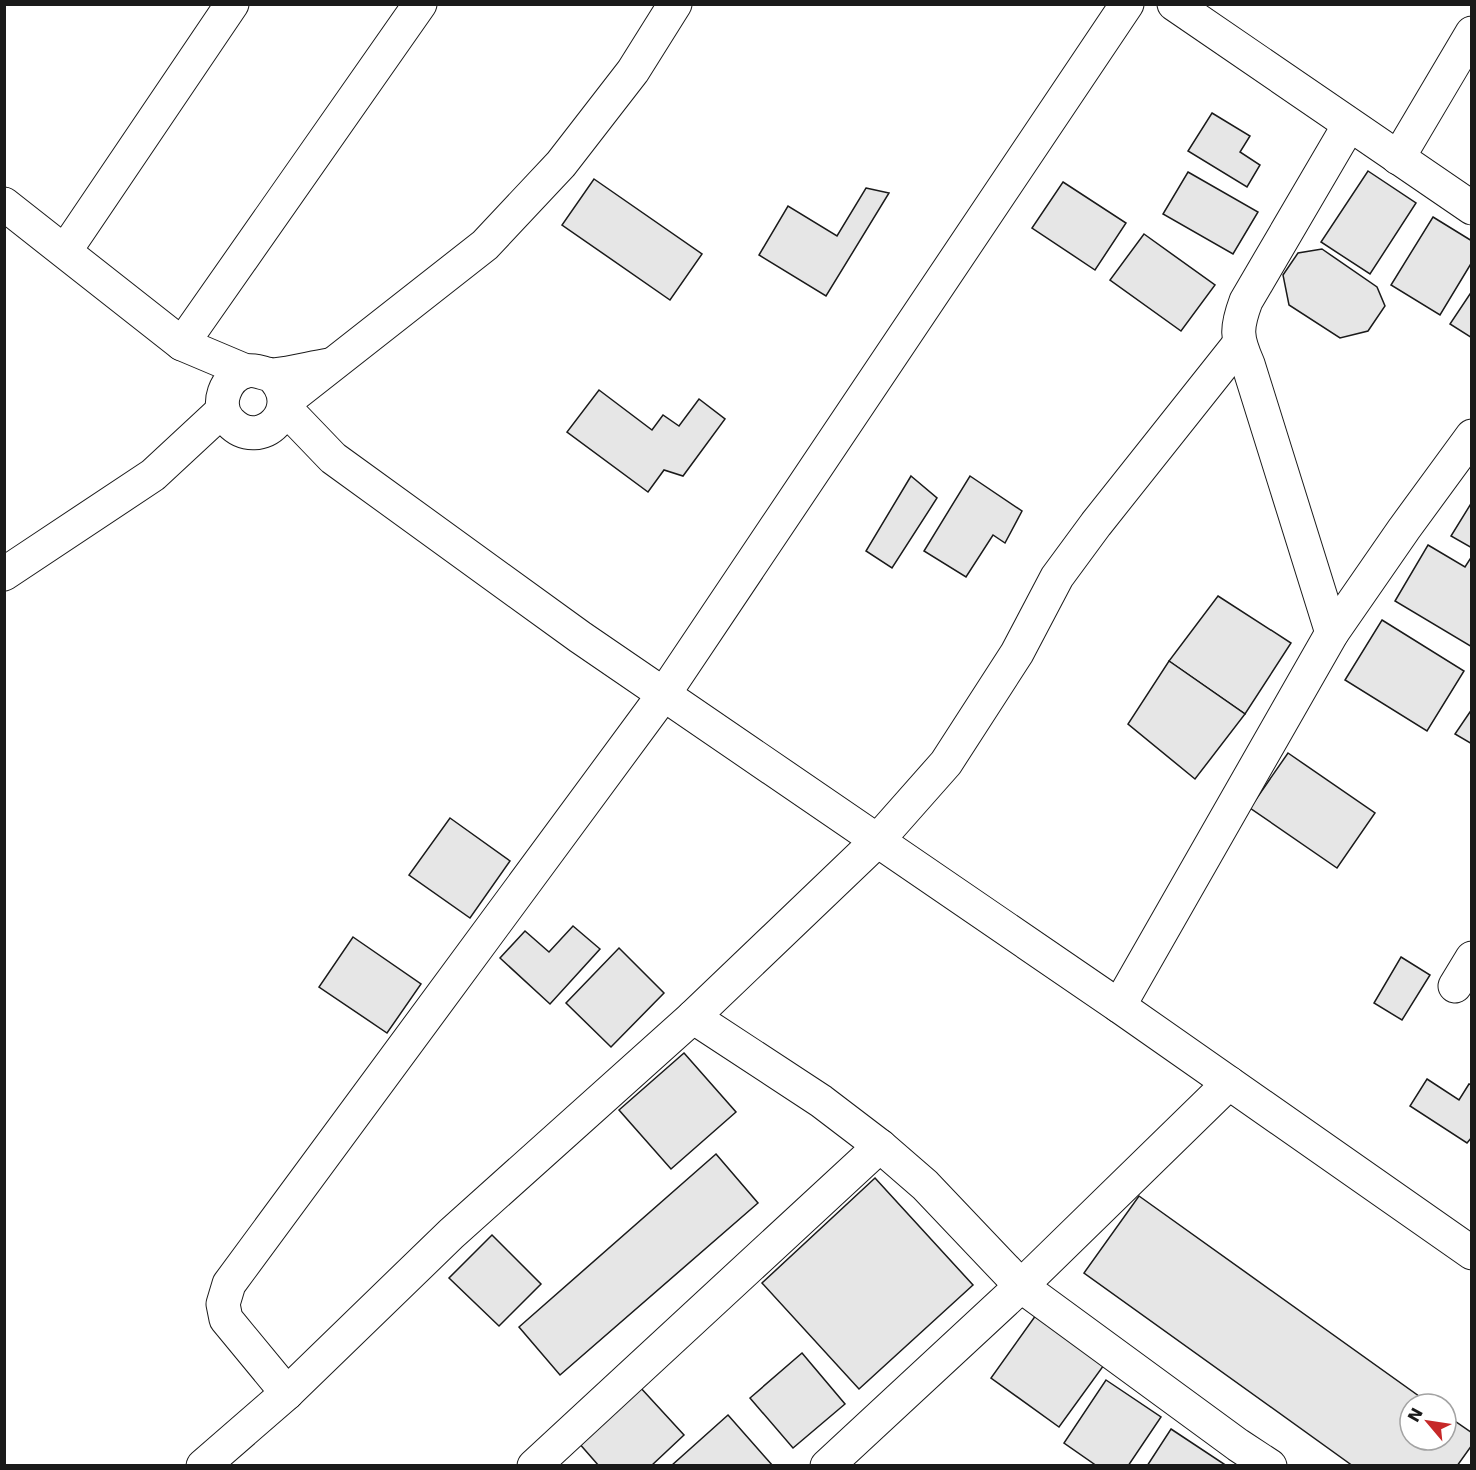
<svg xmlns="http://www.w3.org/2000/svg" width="1476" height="1470" viewBox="0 0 1476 1470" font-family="'DejaVu Sans',sans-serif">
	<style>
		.building { fill: #e6e6e6; stroke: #1a1a1a; stroke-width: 1.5 }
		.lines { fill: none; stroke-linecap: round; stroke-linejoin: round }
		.minor-casing { stroke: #1a1a1a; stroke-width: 35 }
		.minor { stroke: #fff; stroke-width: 33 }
	</style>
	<rect width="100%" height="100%" fill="#fff"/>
	<g class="building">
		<path d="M1212 113 1250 136 1240 152 1260 165 1247 187 1188 151Z"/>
		<path d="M1368 171 1416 203 1370 274 1321 242Z"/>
		<path d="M1188 172 1258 212 1233 254 1163 214Z"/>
		<path d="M594 179 702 254 670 300 562 225Z"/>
		<path d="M1063 182 1126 223 1095 270 1032 228Z"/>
		<path d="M866 188 889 193 826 296 759 255 788 206 837 236Z"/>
		<path d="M1433 217 1472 241V262L1440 315 1391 285Z"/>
		<path d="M1144 234 1215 285 1181 331 1110 280Z"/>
		<path d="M1322 249 1377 287 1385 306 1368 331 1340 338 1289 305 1283 275 1298 253Z"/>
		<path d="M1472 291V338L1450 324Z"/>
		<path d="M599 390 652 430 663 415 679 426 699 399 725 419 683 476 664 470 648 492 567 432Z"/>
		<path d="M911 476 937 498 892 568 866 551Z"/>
		<path d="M970 476 1022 511 1005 543 993 535 966 577 924 551Z"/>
		<path d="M1472 502V548L1451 536Z"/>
		<path d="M1428 545 1465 567 1472 556V647L1395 601Z"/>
		<path d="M1218 596 1291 643 1245 714 1169 661Z"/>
		<path d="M1382 620 1464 671 1427 731 1345 680Z"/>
		<path d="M1169 661 1245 714 1195 779 1128 724Z"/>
		<path d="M1472 709V744L1455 734Z"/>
		<path d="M1288 753 1375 813 1337 868 1250 808Z"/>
		<path d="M450 818 510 861 470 918 409 875Z"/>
		<path d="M573 926 600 949 550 1004 500 958 525 931 549 952Z"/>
		<path d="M353 937 421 984 387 1033 319 987Z"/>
		<path d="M619 948 664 993 611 1047 566 1003Z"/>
		<path d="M1401 957 1430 975 1402 1020 1374 1003Z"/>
		<path d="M684 1053 736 1112 671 1169 619 1110Z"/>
		<path d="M1427 1079 1459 1100 1469 1084 1472 1085V1137L1467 1143 1410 1106Z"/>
		<path d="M716 1154 758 1203 560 1375 519 1327Z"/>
		<path d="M875 1178 973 1285 859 1389 762 1283Z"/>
		<path d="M1139 1196 1430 1404H1410V1440H1446V1415L1472 1433V1445L1457 1466H1353L1084 1273Z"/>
		<path d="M492 1235 541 1284 499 1326 449 1278Z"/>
		<path d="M1036 1315 1104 1365 1059 1427 991 1378Z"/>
		<path d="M802 1353 845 1404 793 1448 750 1398Z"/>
		<path d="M1106 1380 1161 1417 1128 1466H1097L1064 1443Z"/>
		<path d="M639 1386 684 1435 651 1466H599L578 1442Z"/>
		<path d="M728 1415 773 1466H671Z"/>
		<path d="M1171 1429 1227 1466H1147Z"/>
	</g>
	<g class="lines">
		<g class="minor-casing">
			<g id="minor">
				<path d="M1174 4 1472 208"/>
				<path d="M1398 158 1472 33"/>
				<path d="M4 204 182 344 246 371"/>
				<path d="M65 251 232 4"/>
				<path d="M182 344 420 4"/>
				<path d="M271 375C307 408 260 454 230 422 214 406 225 376 247 371 257 369 265 375 274 375 292 373 311 368 329 365"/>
				<path d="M285 402 485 245 561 164 633 71 675 4"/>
				<path d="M284 407 333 458 580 637 1119 1006 1472 1253"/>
				<path d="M4 574 153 475 223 410"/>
				<path d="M1332 633 1248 364C1236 337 1236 328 1246 301L1349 125"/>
				<path d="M1455 986 1472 958"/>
				<path d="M1119 1006 1332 633 1404 529 1472 436"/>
				<path d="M693 1017 821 1101 880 1146 925 1185 1021 1286 1238 1445 1270 1466"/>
				<path d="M287 1393 226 1319 223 1304 229 1284 664 694 1127 4"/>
				<path d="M203 1466 287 1393 451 1234 693 1017 877 841 946 763 1017 653 1057 577 1096 524 1239 344"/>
				<path d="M534 1466 880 1146"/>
				<path d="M827 1466 1021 1286 1229 1083"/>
			</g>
		</g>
		<use href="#minor" class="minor"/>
	</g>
	<rect width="1476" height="1470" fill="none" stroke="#1a1a1a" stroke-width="12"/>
	<g transform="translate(1428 1422) rotate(299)"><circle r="28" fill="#ffffff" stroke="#a3a3a3" stroke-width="1.5"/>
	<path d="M0-4.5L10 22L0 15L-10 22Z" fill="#c62828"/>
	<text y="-9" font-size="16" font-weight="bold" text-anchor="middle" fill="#1a1a1a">N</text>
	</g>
</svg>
